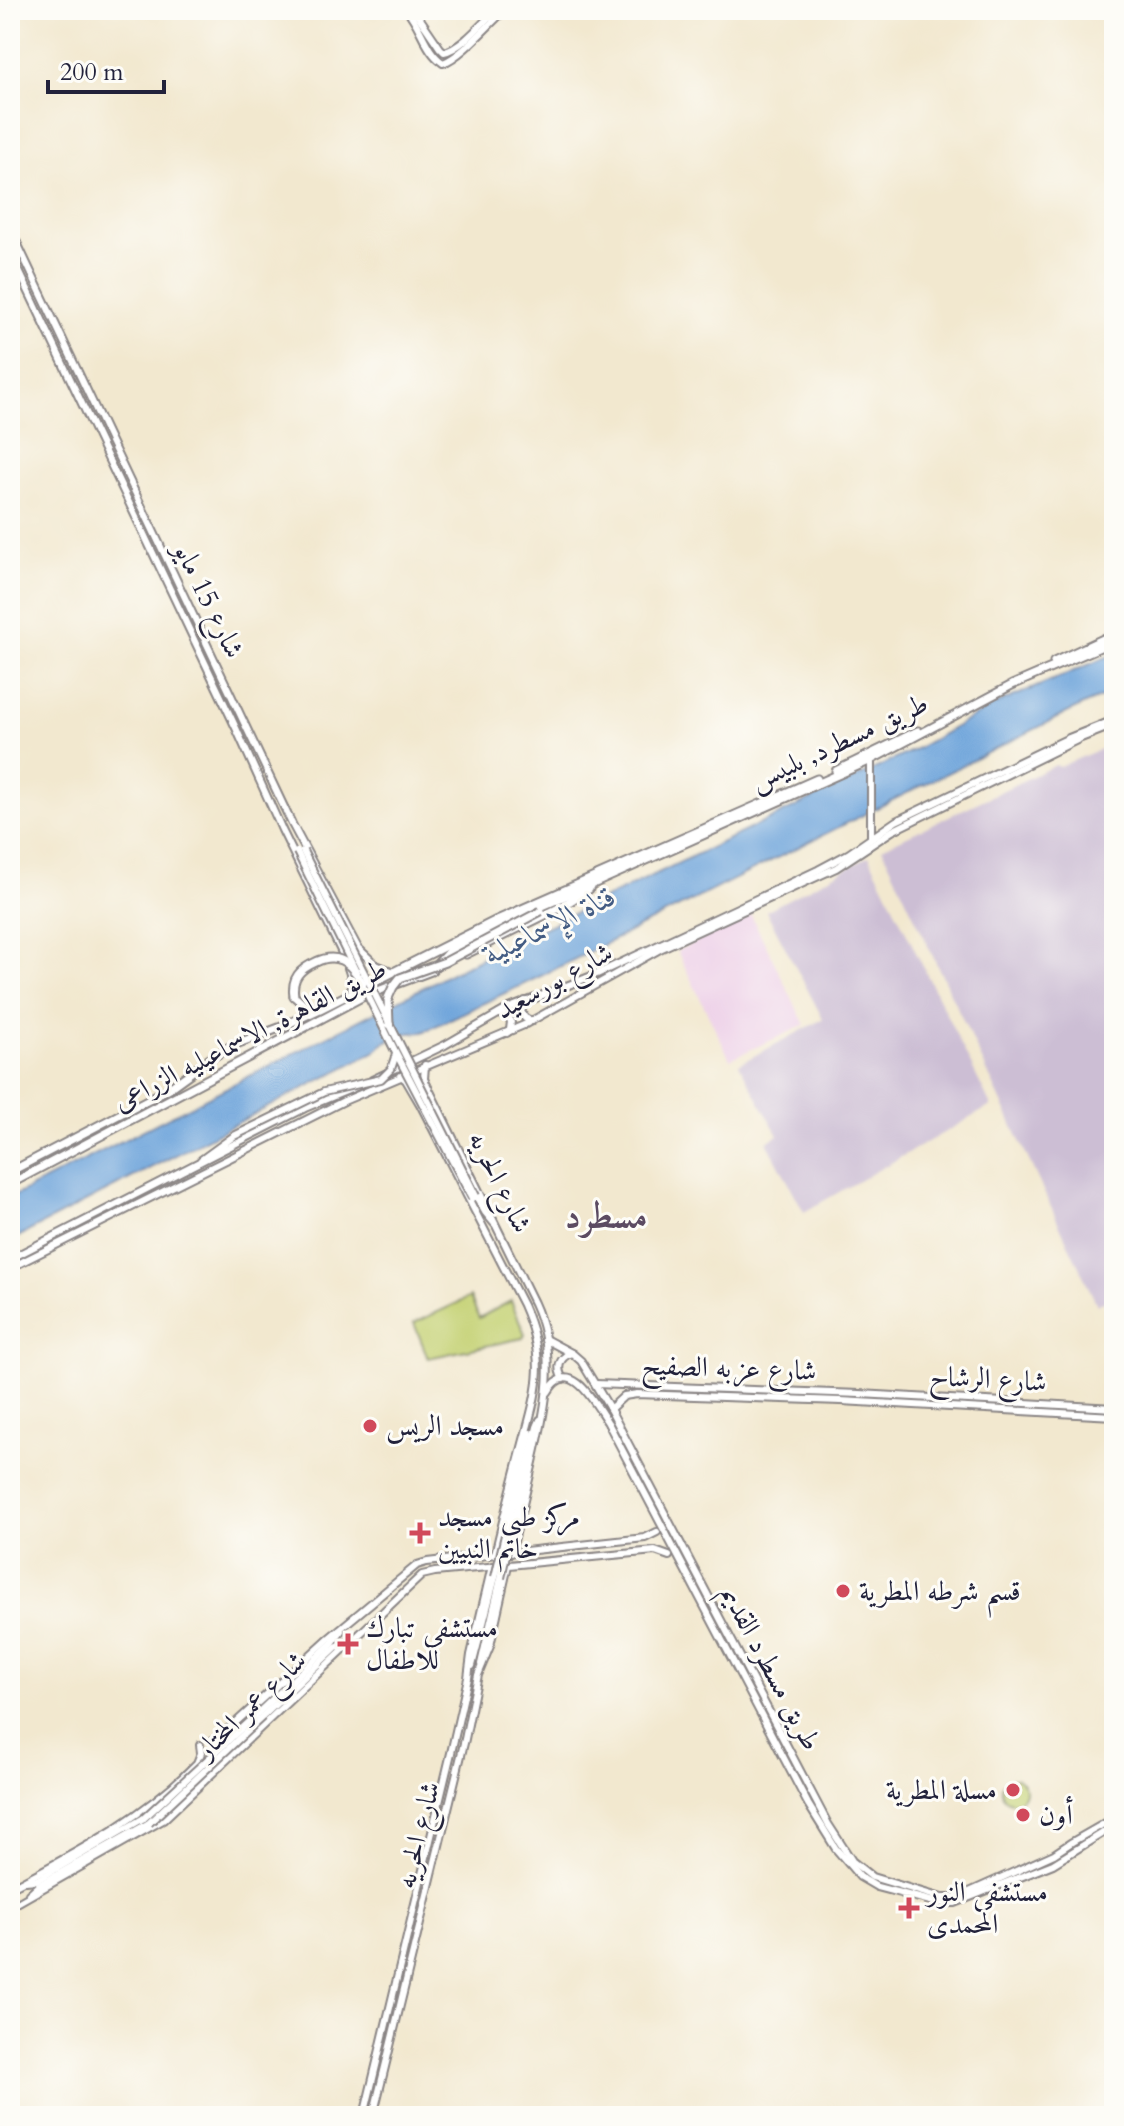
<svg xmlns="http://www.w3.org/2000/svg" width="1124" height="2126" viewBox="0 0 1124 2126" font-family="Cardo,Amiri,serif">
	<style>
		.built { fill: #edd0e8 }
		.industrial { fill: #ccbed4 }
		.green { fill: #c4d173; stroke: #737a57; stroke-width: 2 }
		.water { fill: #6ca3da; stroke: #47628a; stroke-width: 2 }
		.lines { fill: none; stroke-linecap: round; stroke-linejoin: round }
		.secondary-casing { stroke: #8a8585; stroke-width: 10 }
		.primary-casing { stroke: #8a8585; stroke-width: 11 }
		.secondary { stroke: #fff; stroke-width: 6 }
		.primary { stroke: #fff; stroke-width: 7 }
		.secondary-bridge-casing { stroke: #8a8585; stroke-width: 10; stroke-linecap: butt }
		.primary-bridge-casing { stroke: #8a8585; stroke-width: 11; stroke-linecap: butt }
		.secondary-bridge { stroke: #fff; stroke-width: 6 }
		.primary-bridge { stroke: #fff; stroke-width: 7 }
		.poi-dot { fill: #d1495b; stroke: #fdfcf7; stroke-width: 3 }
		.labels { text-anchor: middle; dominant-baseline: central; stroke-width: 6; stroke-linejoin: round; paint-order: stroke }
		.street-label { font-size: 28px; fill: #22223b; stroke: #fdfcf7 }
		.poi-label { font-size: 28px; fill: #22223b; stroke: #fdfcf7; text-anchor: start }
		.water-label { font-size: 30px; font-style: italic; fill: #435c83; stroke: #fdfcf7 }
		.district-label { font-size: 36px; font-weight: bold; fill: #5c4b62; stroke: #fdfcf7 }
	</style>
	<rect width="100%" height="100%" fill="#fdfcf7"/>
	<filter id="ink" filterUnits="userSpaceOnUse"><feTurbulence type="fractalNoise" baseFrequency=".0125" numOctaves="2"/><feDisplacementMap in="SourceGraphic" scale="16" xChannelSelector="R" yChannelSelector="G"/><feConvolveMatrix kernelMatrix="1 2 1 2 8 2 1 2 1" color-interpolation-filters="sRGB"/></filter>
	<filter id="wash" filterUnits="userSpaceOnUse"><feTurbulence type="fractalNoise" baseFrequency=".006" numOctaves="4" result="noise"/><feDisplacementMap in="SourceGraphic" scale="32" xChannelSelector="R" yChannelSelector="G"/><feGaussianBlur stdDeviation="1.8" result="paint"/><feColorMatrix in="noise" values="0 0 0 0 0 0 0 0 0 0 0 0 0 0 0 0 0 1.4 0 .05"/><feComposite in="paint" operator="in"/></filter>
	<g filter="url(#wash)">
		<rect width="100%" height="100%" fill="#f2e8cf"/>
		<path class="built" d="M751 915 805 1025 730 1059 677 951Z"/>
		<g class="industrial">
			<path d="M1114 743V1295L1097 1305 882 848 1056 765 1059 767Z"/>
			<path d="M869 856 991 1106 804 1212 767 1142 778 1135 739 1064 823 1019 766 911Z"/>
		</g>
		<g class="green">
			<path d="M470 1297 479 1318 511 1301 525 1334 523 1338 428 1358 414 1323Z"/>
			<circle cx="1013" cy="1790" r="12"/>
		</g>
		<path class="water" d="M1114 654V692L1085 704 547 973 423 1032C399 1033 391 1035 374 1052L10 1241V1198L483 957 914 750 996 704Z"/>
	</g>
	<g filter="url(#ink)">
		<g class="lines">
			<g class="secondary-casing">
				<g id="secondary">
					<path d="M407 10C421 26 425 51 443 63 461 57 489 24 505 10"/>
					<path d="M414 10 440 48 444 52C461 49 483 22 496 10"/>
					<path d="M10 228 292 824 358 948 376 965 394 972"/>
					<path d="M10 252 236 728 282 830 345 959 350 974 352 992"/>
					<path d="M871 760V836"/>
					<path d="M525 1001 521 1012 525 1018 532 1021"/>
					<path d="M499 1014 506 1015 511 1021 510 1030 507 1033"/>
					<path d="M425 1065 424 1079 534 1303C558 1355 546 1408 533 1462 526 1492 519 1522 511 1553"/>
					<path d="M401 1076 406 1080 420 1104 523 1305C549 1364 536 1393 521 1451 512 1485 503 1520 495 1554"/>
					<path d="M372 1080 445 1045 507 1009 597 974 818 870 848 854 896 821 1069 738 1114 720"/>
					<path d="M201 1160 234 1136"/>
					<path d="M476 1196 485 1212 494 1223"/>
					<path d="M10 1259 305 1108 358 1086"/>
					<path d="M10 1268 344 1101 524 1025 662 948 836 868 892 831 1081 738 1114 725"/>
					<path d="M545 1339 573 1354 581 1361 610 1409 828 1824 852 1861 872 1877 942 1898H956L1054 1854 1072 1842 1114 1818"/>
					<path d="M563 1379C556 1368 559 1358 571 1353"/>
					<path d="M596 1384 860 1394 1114 1408"/>
					<path d="M548 1392C570 1354 596 1405 608 1423L808 1804 836 1849 860 1877 877 1887 938 1903H955L1053 1864 1114 1826"/>
					<path d="M610 1409 624 1396 637 1394 841 1401 1114 1416"/>
					<path d="M505 1535 530 1433"/>
					<path d="M510 1536 537 1427 540 1420"/>
					<path d="M507 1553 645 1538 657 1532"/>
					<path d="M481 1664 501 1578"/>
					<path d="M472 1666 495 1577"/>
					<path d="M258 1713 333 1642 341 1631"/>
					<path d="M262 1717 336 1647 348 1641"/>
					<path d="M213 1741 232 1726 329 1638 417 1565 427 1562 496 1554"/>
					<path d="M25 1881 37 1880 144 1818"/>
					<path d="M10 1888C77 1852 144 1818 197 1763L201 1753 200 1745"/>
					<path d="M29 1894 39 1885 149 1823"/>
					<path d="M10 1907 163 1820 422 1575 435 1572 655 1551 669 1556"/>
					<path d="M364 2116 451 1753 468 1678 471 1655 492 1566"/>
					<path d="M373 2116 465 1739 478 1675 490 1646 508 1565"/>
				</g>
			</g>
			<g class="primary-casing">
				<g id="primary">
					<path d="M1054 662 1114 634"/>
					<path d="M836 771 918 731"/>
					<path d="M466 954 561 907 589 889"/>
					<path d="M294 996 306 1007 317 1009"/>
					<path d="M10 1172 168 1089 211 1058 233 1045 279 1028 320 1009 497 920 817 779"/>
					<path d="M10 1184 362 997 431 971 449 951 508 921 593 884 871 760 1012 685 1114 641"/>
				</g>
			</g>
			<use href="#secondary" class="secondary"/>
			<use href="#primary" class="primary"/>
			<g class="secondary-bridge-casing">
				<g id="secondary-bridge">
					<path d="M303 851 476 1196"/>
					<path d="M297 852 395 1051 472 1198"/>
					<path d="M234 1136 324 1092 381 1079 391 1069 396 1054"/>
					<path d="M495 1577 505 1535"/>
					<path d="M501 1578 510 1536"/>
					<path d="M144 1818 258 1713"/>
					<path d="M149 1823 262 1717"/>
				</g>
			</g>
			<g class="primary-bridge-casing">
				<g id="primary-bridge">
					<path d="M294 996C291 978 300 969 316 962 324 958 332 956 341 960 351 964 357 975 363 983"/>
					<path d="M389 1024 388 998 393 987 400 978 445 962 541 911"/>
				</g>
			</g>
			<use href="#secondary-bridge" class="secondary-bridge"/>
			<use href="#primary-bridge" class="primary-bridge"/>
		</g>
	</g>
	<g class="poi-dot">
		<circle cx="370" cy="1426" r="8"/>
		<path d="M416 1521h8v8h8v8h-8v8h-8v-8h-8v-8h8z"/>
		<circle cx="843" cy="1591" r="8"/>
		<path d="M344 1632h8v8h8v8h-8v8h-8v-8h-8v-8h8z"/>
		<circle cx="1013" cy="1790" r="8"/>
		<circle cx="1023" cy="1815" r="8"/>
		<path d="M905 1896h8v8h8v8h-8v8h-8v-8h-8v-8h8z"/>
	</g>
	<g class="labels">
		<g class="street-label">
			<text transform="translate(209 600) rotate(64)">شارع 15 مايو</text>
			<text transform="translate(839 742) rotate(-25)">طريق مسطرد, بلبيس</text>
			<text transform="translate(554 981) rotate(-29)">شارع بورسعيد</text>
			<text transform="translate(250 1035) rotate(-27)">طريق القاهرة, الاسماعيليه الزراعى</text>
			<text transform="translate(500 1182) rotate(64)">شارع الحريه</text>
			<text transform="translate(729 1368) rotate(2)">شارع عزبه الصفيح</text>
			<text transform="translate(988 1379) rotate(3)">شارع الرشاح</text>
			<text transform="translate(771 1668) rotate(62)">طريق مسطرد القديم</text>
			<text transform="translate(251 1705) rotate(-44)">شارع عمر المختار</text>
			<text transform="translate(418 1835) rotate(-76)">شارع الحريه</text>
		</g>
		<g class="poi-label">
			<text x="386" y="1426">مسجد الريس</text>
			<text x="438" y="1517">مركز طبي مسجد<tspan x="438" dy="32">خاتم النبيين</tspan></text>
			<text x="859" y="1591">قسم شرطه المطرية</text>
			<text x="366" y="1628">مستشفى تبارك<tspan x="366" dy="32">للاطفال</tspan></text>
			<text x="997" y="1790" text-anchor="end">مسلة المطرية</text>
			<text x="1039" y="1815">أون</text>
			<text x="927" y="1892">مستشفى النور<tspan x="927" dy="32">المحمدى</tspan></text>
		</g>
		<g class="water-label">
			<text transform="translate(550 925) rotate(-26)">قناة الإسماعيلية</text>
		</g>
		<g class="district-label">
			<text x="606" y="1215">مسطرد</text>
		</g>
	</g>
	<rect width="1124" height="2126" fill="none" stroke="#fdfcf7" stroke-width="40"/>
	<path d="M48 80v12h116v-12" fill="none" stroke="#22223b" stroke-width="4"/>
	<text x="60" y="80" font-size="24" fill="#22223b" stroke="#fdfcf7" stroke-width="6" paint-order="stroke">200 m</text>
</svg>
